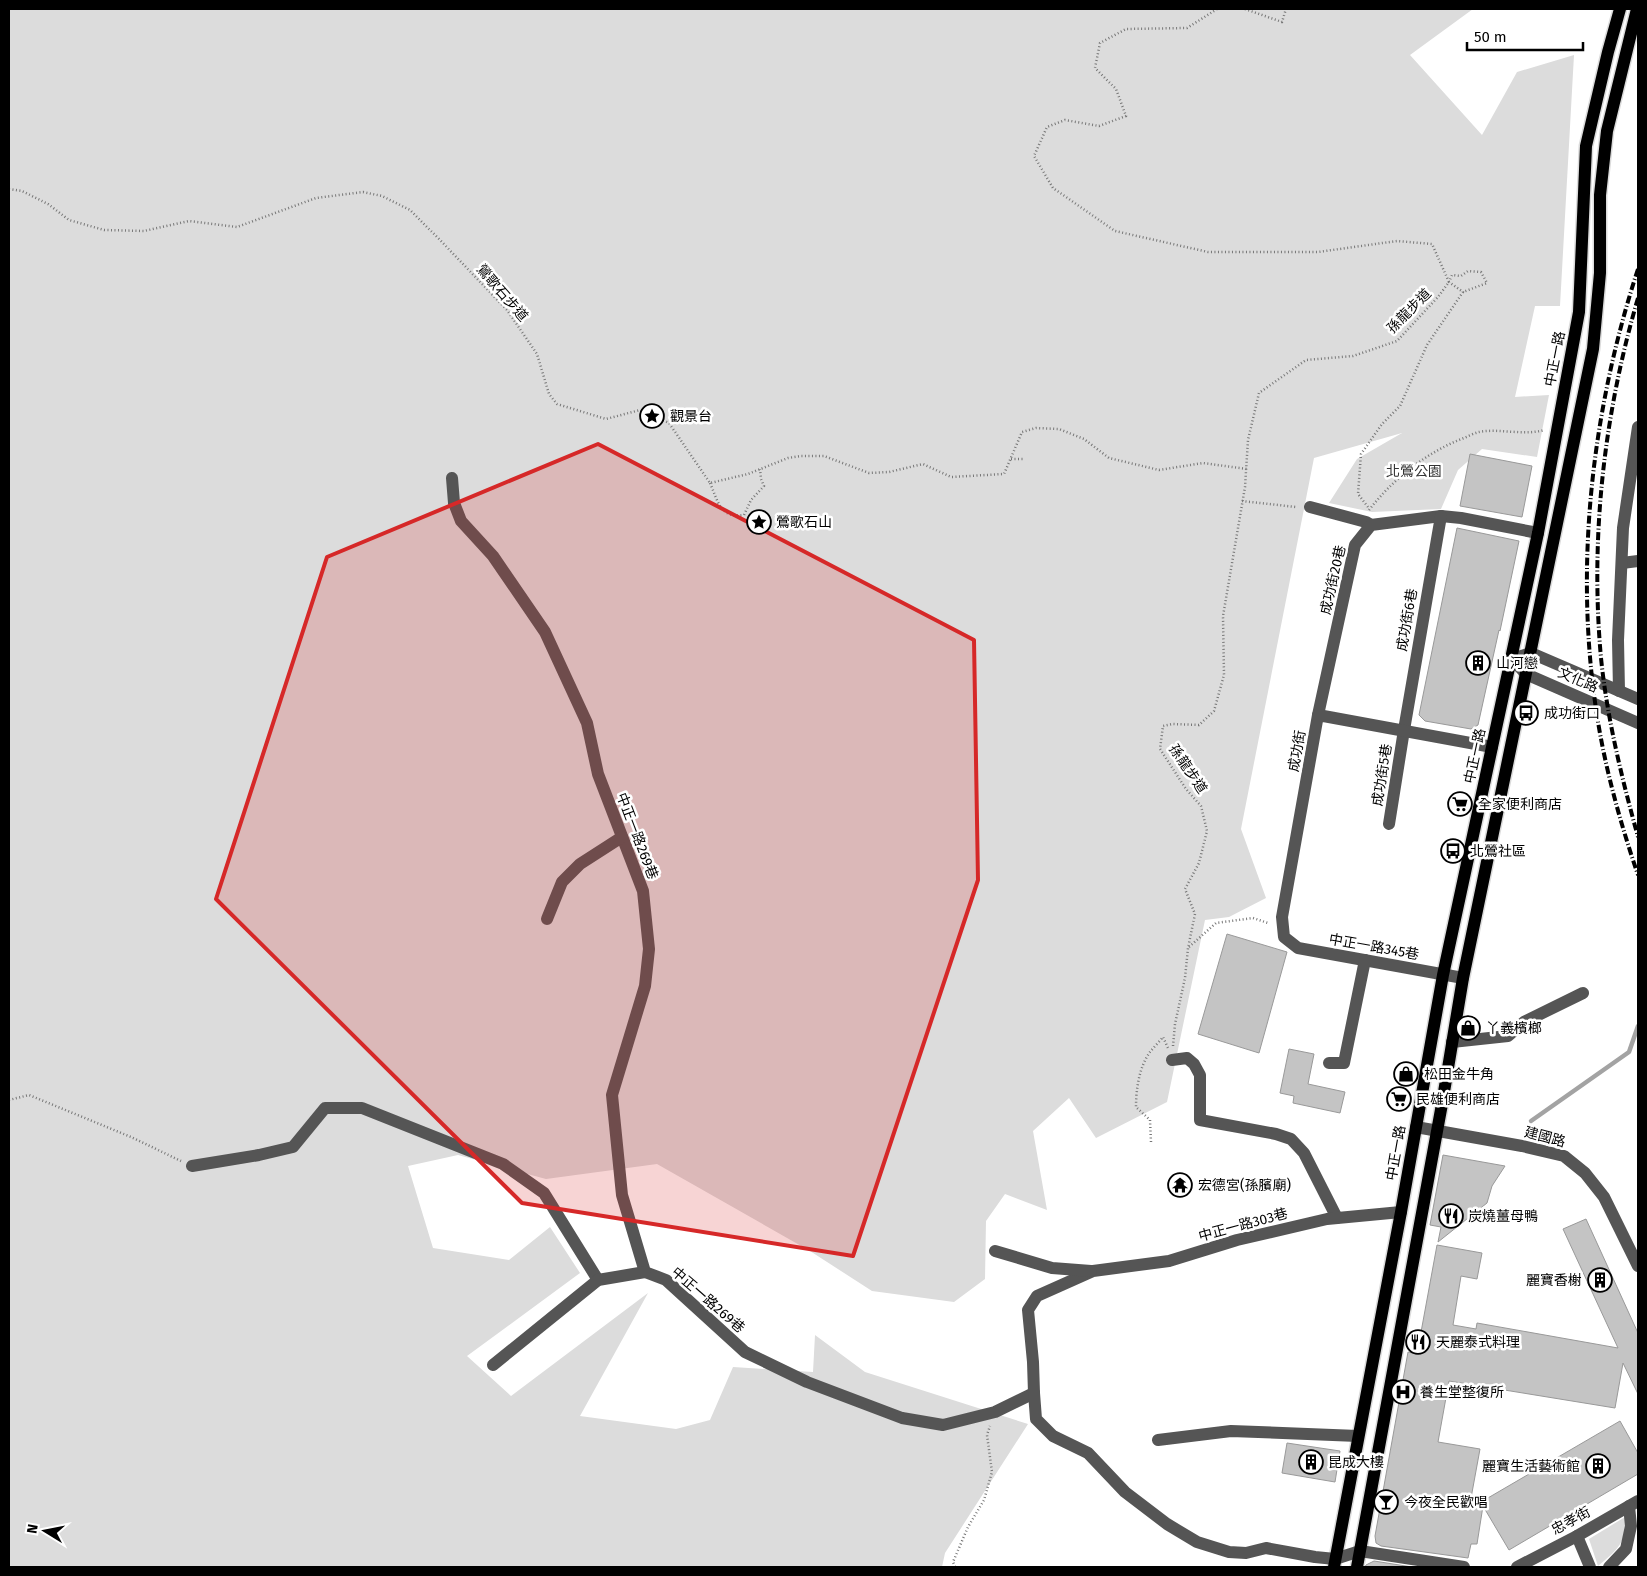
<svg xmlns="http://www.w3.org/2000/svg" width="1647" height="1576" viewBox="0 0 1647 1576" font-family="'Fira Sans','Noto Sans TC',sans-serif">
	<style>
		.green { fill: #dcdcdc }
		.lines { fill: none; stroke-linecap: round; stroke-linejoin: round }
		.stream { stroke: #a3a3a3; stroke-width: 4.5 }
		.building { fill: #c4c4c4; stroke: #999 }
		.major-casing { stroke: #dbdbdb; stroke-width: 15 }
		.path { stroke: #777; stroke-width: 2.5; stroke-dasharray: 1 2.5; stroke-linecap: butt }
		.minor { stroke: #555; stroke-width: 12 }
		.major { stroke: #000; stroke-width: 12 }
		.rail { stroke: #000; stroke-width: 4; stroke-dasharray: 8 2.5 1 2.5; stroke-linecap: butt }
		.marked { fill: #d62828; fill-opacity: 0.2; stroke: #d62828; stroke-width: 4; stroke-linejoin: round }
		.labels { text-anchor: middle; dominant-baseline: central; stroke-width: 5; stroke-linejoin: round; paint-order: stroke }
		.street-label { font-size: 14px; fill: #000; stroke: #fff }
		.poi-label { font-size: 14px; fill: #000; stroke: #fff; text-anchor: start }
		.park-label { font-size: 14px; fill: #333; stroke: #fff }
	</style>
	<rect width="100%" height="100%" fill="#fff"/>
	<g class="green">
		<path d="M9 9H1473L1410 55 1482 135 1517 72 1574 55 1560 306H1535L1515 397 1549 395 1537 457 1482 449 1458 470 1441 509 1372 512 1329 503 1357 459 1402 433 1314 458 1241 829 1266 898 1229 917 1205 920 1167 1102 1096 1138 1069 1098 1033 1131 1047 1210 1005 1194 986 1221 985 1279 954 1302 872 1291 810 1251 657 1164 546 1179 458 1155 408 1166 433 1248 509 1260 550 1227 580 1273 467 1356 511 1396 648 1293 580 1416 676 1429 710 1420 733 1367 813 1372 815 1335 865 1372 1028 1424 945 1553 942 1567H9Z"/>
		<path d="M1625 1517C1626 1544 1618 1549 1598 1566L1589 1539Z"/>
	</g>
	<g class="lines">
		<path class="stream" d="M1531 1121 1629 1052 1638 1026"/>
	</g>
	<g class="building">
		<path d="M1470 454 1532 466 1522 517 1460 506Z"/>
		<path d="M1457 528 1519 541 1500 631 1499 630 1478 725 1471 729 1425 721 1419 715Z"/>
		<path d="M1227 934 1287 952 1259 1053 1198 1034Z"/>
		<path d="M1289 1049 1314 1054 1308 1084 1345 1092 1340 1113 1293 1103 1294 1096 1280 1093Z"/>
		<path d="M1443 1155 1505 1166 1492 1186 1487 1203 1438 1242 1441 1227 1430 1225Z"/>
		<path d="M1586 1219 1638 1333V1394L1623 1363 1615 1408 1449 1381 1438 1442 1480 1449 1469 1509 1620 1421 1638 1453V1474L1509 1550 1483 1506 1477 1544H1471L1468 1558 1381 1546 1376 1543 1375 1536 1408 1352 1417 1354 1437 1245 1482 1253 1477 1279 1461 1276 1453 1325 1476 1329 1477 1323 1618 1348 1563 1229Z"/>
		<path d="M1287 1443 1340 1451 1335 1482 1282 1473Z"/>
		<path d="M1374 1561 1412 1567H1365L1366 1565Z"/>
	</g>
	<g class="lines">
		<g class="major-casing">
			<g id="major">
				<path d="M1334 1567 1401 1212 1443 975 1538 533 1579 312 1586 146 1608 52 1620 9"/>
				<path d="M1357 1567 1442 1104 1463 978 1593 349 1600 273V195L1607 131 1637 9"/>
			</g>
		</g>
		<g class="path">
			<path d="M1245 9 1282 22 1286 9"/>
			<path d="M9 189 22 191 48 204 69 220 104 230 144 231 189 221 237 227 316 198 363 192 382 196 410 210 440 240 507 310 537 354 549 394 557 404 606 419 640 410 669 423 710 483 748 474 788 458 801 456H824L869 473 889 472 923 464 951 477 1004 474 1022 432 1036 428 1059 429 1084 439 1109 458 1159 470 1203 463 1247 469"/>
			<path d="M1011 459H1023"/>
			<path d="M710 483C718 501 720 519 744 515L751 500 764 486 761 479 760 469"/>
			<path d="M1242 501 1296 507"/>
			<path d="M1368 507 1358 494 1361 454 1382 424 1400 406 1427 345 1463 292 1449 282 1452 275 1461 276 1468 271 1481 272 1487 283 1463 292"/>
			<path d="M1369 510C1394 478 1427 452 1464 438 1469 436 1474 433 1479 432 1500 428 1524 436 1544 430"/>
			<path d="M1189 947 1216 923 1253 918 1268 923"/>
			<path d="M1173 1046 1175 1024 1185 978 1188 948 1195 914 1185 889 1199 863 1207 831 1201 806 1186 789 1160 749 1163 726 1172 724 1199 725 1214 711 1224 675 1223 616 1245 487 1248 440 1259 393 1306 360 1353 356 1397 341 1438 297 1449 282 1432 244 1397 241 1318 252H1208L1115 231 1053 188 1034 156 1047 127 1065 120 1099 126 1126 116 1116 89 1095 68 1100 43 1126 29 1187 28 1217 9"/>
			<path d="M9 1100 29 1095 131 1137 181 1161"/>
			<path d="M1151 1142 1150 1120 1136 1107C1136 1090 1139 1067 1150 1052 1154 1047 1159 1042 1163 1037L1168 1048"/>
			<path d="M955 1567 953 1562 968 1527 984 1500 992 1472 987 1435 990 1426"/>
		</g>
		<g class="minor">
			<path d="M452 478 454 503 461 521 493 556 545 632 587 723 598 774 643 891 649 949 645 986 612 1095 622 1195 645 1272 666 1280 745 1352 807 1382 902 1418 943 1425 995 1412 1034 1393"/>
			<path d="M1310 507 1366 522 1371 525"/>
			<path d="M1622 563 1638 561"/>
			<path d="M1619 691 1618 640 1623 528 1638 427"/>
			<path d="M1638 699 1531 653 1512 659 1526 674 1638 723"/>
			<path d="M1318 715 1355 545 1371 525 1441 516 1461 518 1538 533"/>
			<path d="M1389 824 1404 730 1441 516"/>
			<path d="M547 919 562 882 580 864 622 837"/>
			<path d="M1463 978 1298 948 1284 937 1282 917 1318 715 1492 747"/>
			<path d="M1452 1042 1508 1036 1524 1022 1583 993"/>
			<path d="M1172 1060 1187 1058 1194 1064 1200 1075V1120L1276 1134 1291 1139 1304 1153 1337 1218"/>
			<path d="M1329 1063H1344L1365 960"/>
			<path d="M1416 1127 1522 1146 1564 1156 1585 1173 1604 1197 1638 1266"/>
			<path d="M192 1166 259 1155 293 1147 325 1108H362L503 1164 544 1193 598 1280"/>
			<path d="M1401 1212 1327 1219 1237 1240 1169 1261 1093 1271 1037 1296 1028 1310 1033 1362 1034 1393 1036 1419 1053 1436 1088 1453 1125 1492 1167 1524 1197 1542 1229 1552 1246 1553 1266 1548 1315 1557 1335 1559 1360 1551 1464 1567"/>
			<path d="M995 1251 1052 1268 1091 1271"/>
			<path d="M493 1365 598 1280 645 1272"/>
			<path d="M1158 1440 1231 1431 1358 1436"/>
			<path d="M1577 1536 1590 1567"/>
			<path d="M1517 1567 1577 1536 1638 1501"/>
			<path d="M1609 1567 1626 1549 1631 1526 1629 1506"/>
		</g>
		<use href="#major" class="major"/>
		<g class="rail">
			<path d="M1638 269C1593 407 1575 558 1595 702 1603 761 1619 819 1638 875"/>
			<path d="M1638 298C1604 414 1590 537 1601 658 1607 718 1622 779 1638 837"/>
		</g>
	</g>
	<path class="marked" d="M598 444 974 640 978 880 853 1256 522 1203 216 899 327 557Z"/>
	<defs>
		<g id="sight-ring" transform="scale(1.25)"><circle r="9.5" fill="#fff" stroke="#000" stroke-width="1.5"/><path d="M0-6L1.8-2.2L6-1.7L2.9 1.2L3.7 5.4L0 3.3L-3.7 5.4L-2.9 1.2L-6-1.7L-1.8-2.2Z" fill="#000"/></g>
		<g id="building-ring" transform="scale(1.25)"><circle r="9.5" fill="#fff" stroke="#000" stroke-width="1.5"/><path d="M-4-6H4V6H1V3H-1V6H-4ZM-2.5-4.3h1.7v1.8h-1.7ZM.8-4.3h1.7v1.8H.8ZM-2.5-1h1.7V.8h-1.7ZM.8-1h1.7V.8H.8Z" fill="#000"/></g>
		<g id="bus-ring" transform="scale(1.25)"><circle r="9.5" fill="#fff" stroke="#000" stroke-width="1.5"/><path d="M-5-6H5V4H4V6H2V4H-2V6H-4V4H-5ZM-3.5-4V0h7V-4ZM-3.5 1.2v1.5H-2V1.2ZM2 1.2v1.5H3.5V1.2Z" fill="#000"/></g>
		<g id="supermarket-ring" transform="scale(1.25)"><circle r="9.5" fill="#fff" stroke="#000" stroke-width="1.5"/><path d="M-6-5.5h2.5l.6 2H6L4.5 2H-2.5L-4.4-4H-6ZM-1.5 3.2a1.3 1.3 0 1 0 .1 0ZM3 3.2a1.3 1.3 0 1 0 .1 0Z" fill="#000"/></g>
		<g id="shop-ring" transform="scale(1.25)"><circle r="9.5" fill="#fff" stroke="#000" stroke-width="1.5"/><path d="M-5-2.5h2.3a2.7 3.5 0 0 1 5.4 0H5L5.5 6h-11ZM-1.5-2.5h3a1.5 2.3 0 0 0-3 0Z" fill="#000"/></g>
		<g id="temple-ring" transform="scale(1.25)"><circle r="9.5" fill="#fff" stroke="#000" stroke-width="1.5"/><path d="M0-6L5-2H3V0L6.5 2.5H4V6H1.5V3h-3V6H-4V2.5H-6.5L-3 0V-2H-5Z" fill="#000"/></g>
		<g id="restaurant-ring" transform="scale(1.25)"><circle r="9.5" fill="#fff" stroke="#000" stroke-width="1.5"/><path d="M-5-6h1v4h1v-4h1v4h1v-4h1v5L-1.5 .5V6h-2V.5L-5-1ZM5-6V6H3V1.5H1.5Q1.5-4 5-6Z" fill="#000"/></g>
		<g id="hospital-ring" transform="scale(1.25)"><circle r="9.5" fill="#fff" stroke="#000" stroke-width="1.5"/><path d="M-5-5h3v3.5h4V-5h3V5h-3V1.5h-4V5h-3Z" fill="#000"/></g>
		<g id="bar-ring" transform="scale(1.25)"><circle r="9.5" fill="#fff" stroke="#000" stroke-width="1.5"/><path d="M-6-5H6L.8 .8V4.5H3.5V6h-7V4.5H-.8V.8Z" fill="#000"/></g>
	</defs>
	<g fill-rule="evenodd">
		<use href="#sight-ring" x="652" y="416"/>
		<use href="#sight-ring" x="759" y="522"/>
		<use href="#building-ring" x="1478" y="663"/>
		<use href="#bus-ring" x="1526" y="713"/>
		<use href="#supermarket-ring" x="1460" y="804"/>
		<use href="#bus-ring" x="1453" y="851"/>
		<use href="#shop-ring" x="1468" y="1028"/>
		<use href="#shop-ring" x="1406" y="1074"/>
		<use href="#supermarket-ring" x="1399" y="1099"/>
		<use href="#temple-ring" x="1180" y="1185"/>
		<use href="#restaurant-ring" x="1451" y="1216"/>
		<use href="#building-ring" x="1600" y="1280"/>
		<use href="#restaurant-ring" x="1418" y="1342"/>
		<use href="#hospital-ring" x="1403" y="1392"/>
		<use href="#building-ring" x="1311" y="1462"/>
		<use href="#building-ring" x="1598" y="1466"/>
		<use href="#bar-ring" x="1386" y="1502"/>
	</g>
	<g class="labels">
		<g class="street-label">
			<text transform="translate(502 293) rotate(49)">鶯歌石步道</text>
			<text transform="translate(1409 311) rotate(-45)">孫龍步道</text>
			<text transform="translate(1555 359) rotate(-79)">中正一路</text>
			<text transform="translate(1333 580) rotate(-77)">成功街20巷</text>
			<text transform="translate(1407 620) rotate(-80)">成功街6巷</text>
			<text transform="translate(1578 680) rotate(23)">文化路</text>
			<text transform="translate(1297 751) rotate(-80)">成功街</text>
			<text transform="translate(1475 756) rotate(-78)">中正一路</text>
			<text transform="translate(1188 769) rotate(56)">孫龍步道</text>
			<text transform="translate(1382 775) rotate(-81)">成功街5巷</text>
			<text transform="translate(637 836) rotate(69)">中正一路269巷</text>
			<text transform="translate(1374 947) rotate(10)">中正一路345巷</text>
			<text transform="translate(1545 1137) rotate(15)">建國路</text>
			<text transform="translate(1396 1153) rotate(-80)">中正一路</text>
			<text transform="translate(1243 1225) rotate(-15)">中正一路303巷</text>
			<text transform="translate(708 1300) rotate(41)">中正一路269巷</text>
			<text transform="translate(1571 1521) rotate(-29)">忠孝街</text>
		</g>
		<g class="poi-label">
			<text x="670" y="416">觀景台</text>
			<text x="776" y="522">鶯歌石山</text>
			<text x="1496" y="663">山河戀</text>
			<text x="1544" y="713">成功街口</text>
			<text x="1478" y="804">全家便利商店</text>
			<text x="1470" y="851">北鶯社區</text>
			<text x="1486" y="1028">丫義檳榔</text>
			<text x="1424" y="1074">松田金牛角</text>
			<text x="1416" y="1099">民雄便利商店</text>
			<text x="1198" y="1185">宏德宮(孫臏廟)</text>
			<text x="1468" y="1216">炭燒薑母鴨</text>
			<text x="1582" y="1280" text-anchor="end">麗寶香榭</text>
			<text x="1436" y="1342">天麗泰式料理</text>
			<text x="1420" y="1392">養生堂整復所</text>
			<text x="1328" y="1462">昆成大樓</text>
			<text x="1580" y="1466" text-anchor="end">麗寶生活藝術館</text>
			<text x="1404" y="1502">今夜全民歡唱</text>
		</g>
		<g class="park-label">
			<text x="1414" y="471">北鶯公園</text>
		</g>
	</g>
	<rect width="1647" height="1576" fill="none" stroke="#000000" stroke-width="20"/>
	<g transform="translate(45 1531) rotate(280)" stroke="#ffffff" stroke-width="4" paint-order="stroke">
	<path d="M0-4L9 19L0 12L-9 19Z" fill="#000000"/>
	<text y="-8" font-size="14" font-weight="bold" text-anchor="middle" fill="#000000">N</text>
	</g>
	<path d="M1467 42v8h116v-8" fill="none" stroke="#000000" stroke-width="2.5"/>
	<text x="1474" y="42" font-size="15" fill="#000000" stroke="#ffffff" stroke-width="4" paint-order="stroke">50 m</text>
</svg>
